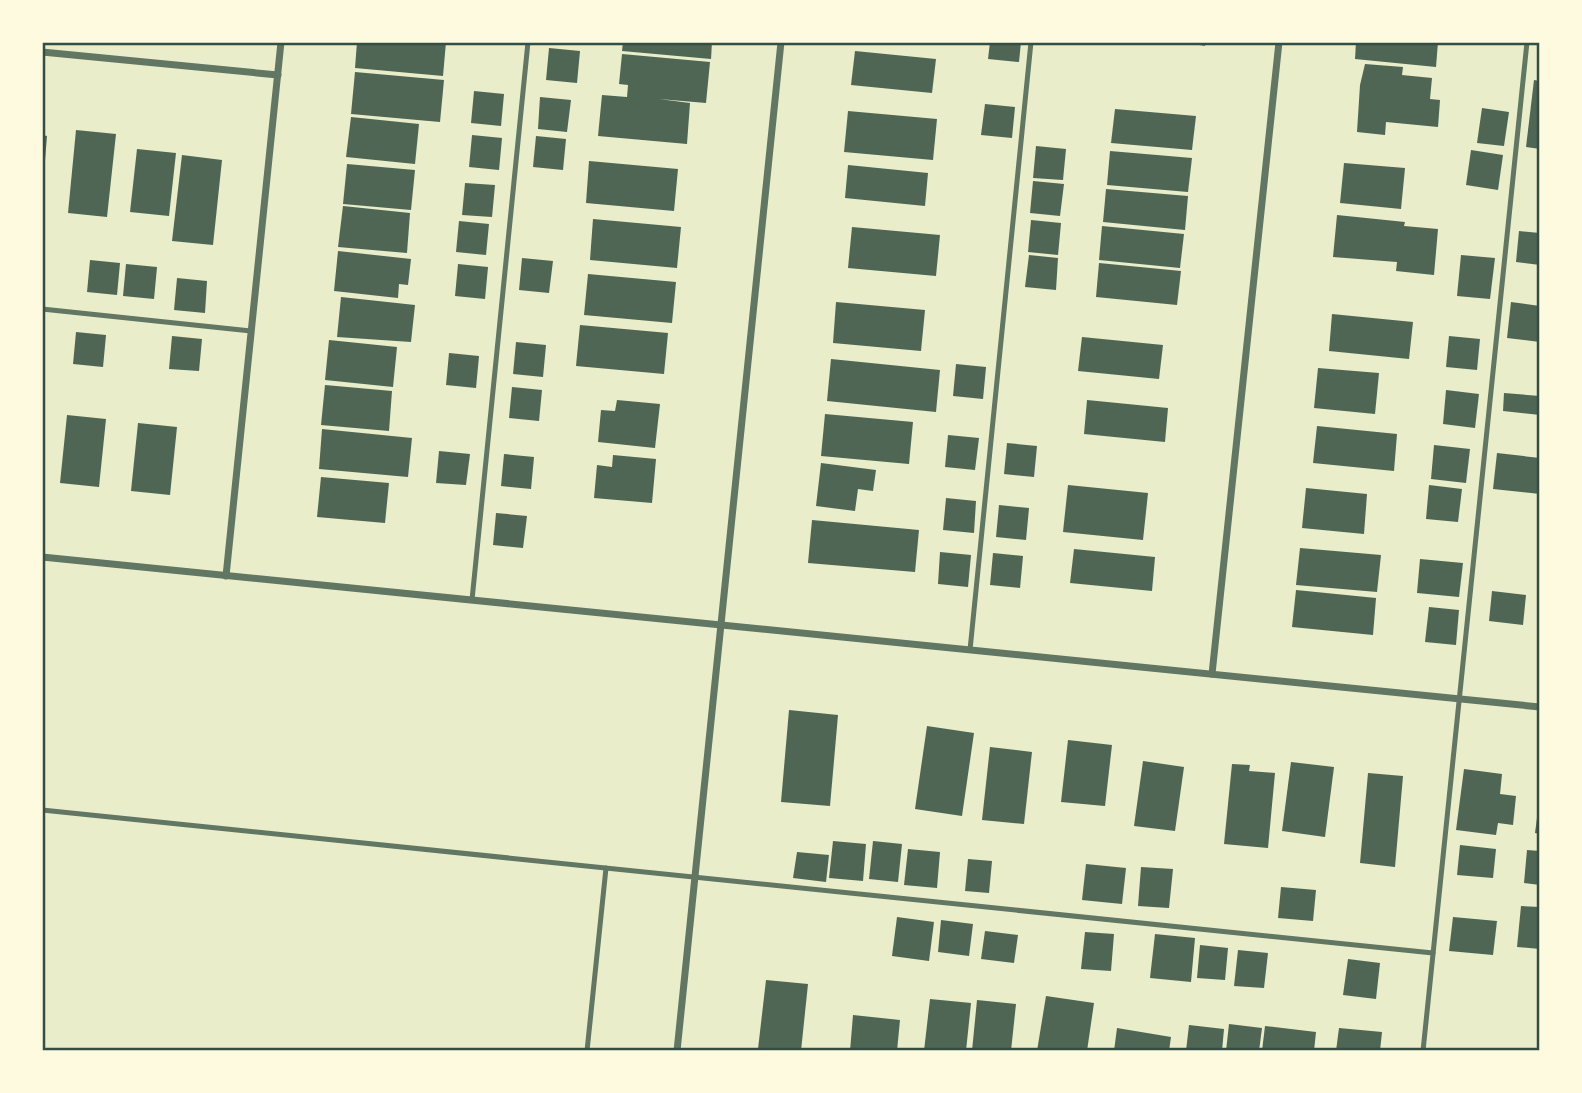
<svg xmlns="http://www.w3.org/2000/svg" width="1582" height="1093" viewBox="0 0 1582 1093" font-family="Overpass,sans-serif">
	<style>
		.building { fill: #4f6655 }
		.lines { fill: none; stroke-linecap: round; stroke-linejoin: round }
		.service { stroke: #617663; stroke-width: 5 }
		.minor { stroke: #617663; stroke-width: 7 }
		.neatline { fill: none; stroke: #344e41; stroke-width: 2.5 }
	</style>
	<rect width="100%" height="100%" fill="#e9edc9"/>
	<g class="building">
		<path d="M357 42H446L443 76 355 68Z"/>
		<path d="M623 42H712L711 59 622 51Z"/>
		<path d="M990 42H1021L1019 62 988 59Z"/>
		<path d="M1183 42H1205V46Z"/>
		<path d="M1356 42H1438L1436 67 1355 59Z"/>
		<path d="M549 48 580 51 577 83 546 80Z"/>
		<path d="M855 51 936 59 932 93 851 85Z"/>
		<path d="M622 54 710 62 706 103 659 99 690 103 687 144 598 136 602 95 627 97 628 85 619 84Z"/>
		<path d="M1365 64 1403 67 1402 75 1432 78 1430 99 1440 100 1438 127 1386 122 1385 135 1357 132 1360 85Z"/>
		<path d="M355 72 444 80 440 122 351 114Z"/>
		<path d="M1534 80 1540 81V149L1526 147Z"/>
		<path d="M474 91 504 94 501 126 471 123Z"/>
		<path d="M540 97 571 100 567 132 538 129Z"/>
		<path d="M985 104 1015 107 1012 138 981 135Z"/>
		<path d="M1482 108 1509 112 1504 146 1477 143Z"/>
		<path d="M1115 109 1196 116 1192 150 1111 143Z"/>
		<path d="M848 111 937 119 933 160 844 152Z"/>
		<path d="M351 117 419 124 415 164 346 157Z"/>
		<path d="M76 130 116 134 107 217 68 213Z"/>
		<path d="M42 135 47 136 44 173H42Z"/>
		<path d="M472 135 502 138 499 170 469 167Z"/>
		<path d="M536 136 566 139 563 170 533 167Z"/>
		<path d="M1036 146 1066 149 1063 180 1033 178Z"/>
		<path d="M137 149 176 153 169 216 130 212Z"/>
		<path d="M1471 150 1503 155 1498 190 1466 185Z"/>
		<path d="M1110 151 1192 158 1188 192 1107 185Z"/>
		<path d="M182 155 222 160 213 245 172 241Z"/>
		<path d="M589 161 678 169 674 211 586 203Z"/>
		<path d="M1344 163 1405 168 1401 209 1340 203Z"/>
		<path d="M347 164 415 170 411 210 343 204Z"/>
		<path d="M848 165 928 173 925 206 845 198Z"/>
		<path d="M1033 181 1064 184 1060 216 1030 213Z"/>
		<path d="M465 183 495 185 492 217 462 215Z"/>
		<path d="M1106 189 1188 196 1185 230 1103 222Z"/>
		<path d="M343 206 410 213 407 253 338 247Z"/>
		<path d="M1337 215 1405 222 1404 226 1438 229 1434 275 1396 271 1397 262 1333 257Z"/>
		<path d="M593 219 681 227 677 268 590 260Z"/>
		<path d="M1031 220 1061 223 1058 255 1028 252Z"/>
		<path d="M459 221 489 224 486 255 456 252Z"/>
		<path d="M1102 226 1184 234 1180 268 1099 260Z"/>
		<path d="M852 227 940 235 936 276 848 268Z"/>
		<path d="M1519 231 1540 233V265L1516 262Z"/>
		<path d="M338 251 411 259 408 285 399 284 398 298 334 291Z"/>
		<path d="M1029 255 1058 258 1056 290 1025 287Z"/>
		<path d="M1461 255 1495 258 1490 299 1457 296Z"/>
		<path d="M522 258 553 261 549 293 519 290Z"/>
		<path d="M90 260 120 263 117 295 87 292Z"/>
		<path d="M1099 263 1181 271 1177 305 1096 297Z"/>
		<path d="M126 264 157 267 154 299 123 296Z"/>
		<path d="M458 264 488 267 485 299 455 296Z"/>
		<path d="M588 274 676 282 672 323 584 315Z"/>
		<path d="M177 278 207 281 205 313 174 310Z"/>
		<path d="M341 297 415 305 411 342 337 337Z"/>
		<path d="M836 302 925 310 921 351 833 343Z"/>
		<path d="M1511 302 1540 306V342L1507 338Z"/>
		<path d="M1332 314 1413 322 1409 359 1329 351Z"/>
		<path d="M580 325 668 333 664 374 576 366Z"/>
		<path d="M76 332 106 335 103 367 73 364Z"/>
		<path d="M172 336 202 339 199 371 169 369Z"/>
		<path d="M1449 336 1480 339 1477 370 1446 367Z"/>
		<path d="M1082 337 1163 345 1159 379 1078 371Z"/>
		<path d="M329 340 397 347 393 387 325 380Z"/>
		<path d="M516 342 546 345 543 377 513 374Z"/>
		<path d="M449 353 479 356 476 388 446 385Z"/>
		<path d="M831 359 940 370 936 412 827 401Z"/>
		<path d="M956 364 986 367 983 399 953 396Z"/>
		<path d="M1318 368 1379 373 1375 414 1314 408Z"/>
		<path d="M325 385 392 391 389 431 321 425Z"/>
		<path d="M512 387 542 390 539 421 509 418Z"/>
		<path d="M1446 390 1479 394 1475 428 1443 424Z"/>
		<path d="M1504 393 1540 396V415L1503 411Z"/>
		<path d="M617 400 660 404 655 448 598 442 601 410 615 411Z"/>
		<path d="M1087 400 1168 408 1165 442 1084 434Z"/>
		<path d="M825 414 913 422 909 464 821 456Z"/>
		<path d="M67 415 106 419 99 487 60 483Z"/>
		<path d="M138 423 177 427 170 495 131 491Z"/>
		<path d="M1317 426 1397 434 1394 471 1313 463Z"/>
		<path d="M322 429 412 438 408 477 319 469Z"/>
		<path d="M948 435 979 438 975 470 945 467Z"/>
		<path d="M1007 443 1037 446 1034 477 1004 474Z"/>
		<path d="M1434 445 1470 449 1466 483 1431 479Z"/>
		<path d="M439 451 470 454 466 485 436 483Z"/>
		<path d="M1497 453 1540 458V494L1493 489Z"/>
		<path d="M504 454 534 457 531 489 501 486Z"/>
		<path d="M613 455 656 459 652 503 594 498 597 465 612 467Z"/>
		<path d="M821 463 876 470 873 491 858 489 855 511 816 506Z"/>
		<path d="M321 477 389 483 385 523 317 517Z"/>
		<path d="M1068 485 1148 493 1143 540 1063 532Z"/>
		<path d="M1429 485 1462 489 1458 522 1426 519Z"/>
		<path d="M1306 488 1367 494 1364 534 1302 528Z"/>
		<path d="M946 498 976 501 974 533 943 530Z"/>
		<path d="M999 505 1029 508 1026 540 996 537Z"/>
		<path d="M496 513 527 516 523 548 493 545Z"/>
		<path d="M812 520 919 530 915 572 808 563Z"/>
		<path d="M1300 548 1381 555 1377 592 1296 585Z"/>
		<path d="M1074 549 1155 557 1152 591 1070 583Z"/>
		<path d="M940 552 971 555 968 587 938 584Z"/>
		<path d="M993 553 1023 556 1020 588 990 585Z"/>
		<path d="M1420 559 1463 563 1459 597 1417 593Z"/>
		<path d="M1296 590 1376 598 1373 635 1292 627Z"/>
		<path d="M1492 591 1526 595 1523 625 1489 621Z"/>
		<path d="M1429 607 1459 610 1456 645 1425 642Z"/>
		<path d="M789 710 838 715 830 806 781 802Z"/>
		<path d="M927 726 974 733 962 816 915 809Z"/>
		<path d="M1068 740 1112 745 1105 806 1061 802Z"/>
		<path d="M990 747 1032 752 1024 824 982 820Z"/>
		<path d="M1143 761 1184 767 1175 831 1134 826Z"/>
		<path d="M1291 762 1334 767 1325 837 1282 831Z"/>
		<path d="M1232 764 1250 765 1249 771 1275 773 1268 848 1224 844Z"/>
		<path d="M1464 769 1502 774 1500 794 1516 796 1513 825 1498 823 1496 835 1456 830Z"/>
		<path d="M1368 773 1403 776 1395 867 1360 863Z"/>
		<path d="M1538 810H1540V834L1535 833Z"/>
		<path d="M833 841 866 844 863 881 829 878Z"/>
		<path d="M873 841 902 844 898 882 869 879Z"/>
		<path d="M1460 845 1496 849 1493 878 1457 875Z"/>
		<path d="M908 849 940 852 937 888 904 885Z"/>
		<path d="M1527 850 1540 851V885L1524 883Z"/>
		<path d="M797 852 829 855 826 882 793 878Z"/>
		<path d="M968 859 992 861 989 893 965 891Z"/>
		<path d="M1086 864 1126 868 1122 904 1082 900Z"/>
		<path d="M1141 867 1173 869 1169 908 1138 906Z"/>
		<path d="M1281 887 1316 890 1313 921 1278 918Z"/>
		<path d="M1521 906 1540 907V949L1517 947Z"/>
		<path d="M897 917 934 922 929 961 892 956Z"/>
		<path d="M1453 917 1497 921 1493 955 1449 951Z"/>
		<path d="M941 920 973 924 969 956 938 952Z"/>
		<path d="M985 931 1018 935 1014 963 981 959Z"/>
		<path d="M1085 932 1114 934 1111 971 1081 969Z"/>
		<path d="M1155 934 1195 938 1191 982 1150 978Z"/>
		<path d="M1200 945 1228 948 1225 980 1197 978Z"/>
		<path d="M1238 950 1268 953 1264 988 1234 986Z"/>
		<path d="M1348 959 1380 963 1376 999 1343 995Z"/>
		<path d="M766 980 808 984 801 1051 758 1049Z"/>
		<path d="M1046 996 1094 1003 1087 1051H1037Z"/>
		<path d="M930 999 971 1003 966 1051H924Z"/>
		<path d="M977 1000 1016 1004 1011 1051H972Z"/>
		<path d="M853 1015 900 1020 897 1051H850Z"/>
		<path d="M1229 1024 1262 1028 1259 1051H1226Z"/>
		<path d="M1189 1025 1224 1029 1222 1051H1186Z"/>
		<path d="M1265 1026 1316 1032 1314 1051H1262Z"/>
		<path d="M1117 1028 1171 1037 1169 1051H1114Z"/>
		<path d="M1339 1028 1382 1032 1380 1051H1336Z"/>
	</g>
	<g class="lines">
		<g class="service">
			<path d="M42 309 251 331"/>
			<path d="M472 600 528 42"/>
			<path d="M970 650 1031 42"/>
			<path d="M42 810 1433 953"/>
			<path d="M587 1051 606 868"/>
			<path d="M1423 1051 1527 42"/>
		</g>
		<g class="minor">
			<path d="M42 52 278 75"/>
			<path d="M42 557 1540 707"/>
			<path d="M226 576 281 42"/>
			<path d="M1212 674 1279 42"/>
			<path d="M677 1051 781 42"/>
		</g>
	</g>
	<rect width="1582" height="1093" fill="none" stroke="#fefae0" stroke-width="88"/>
	<rect x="44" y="44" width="1494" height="1005" class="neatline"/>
</svg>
